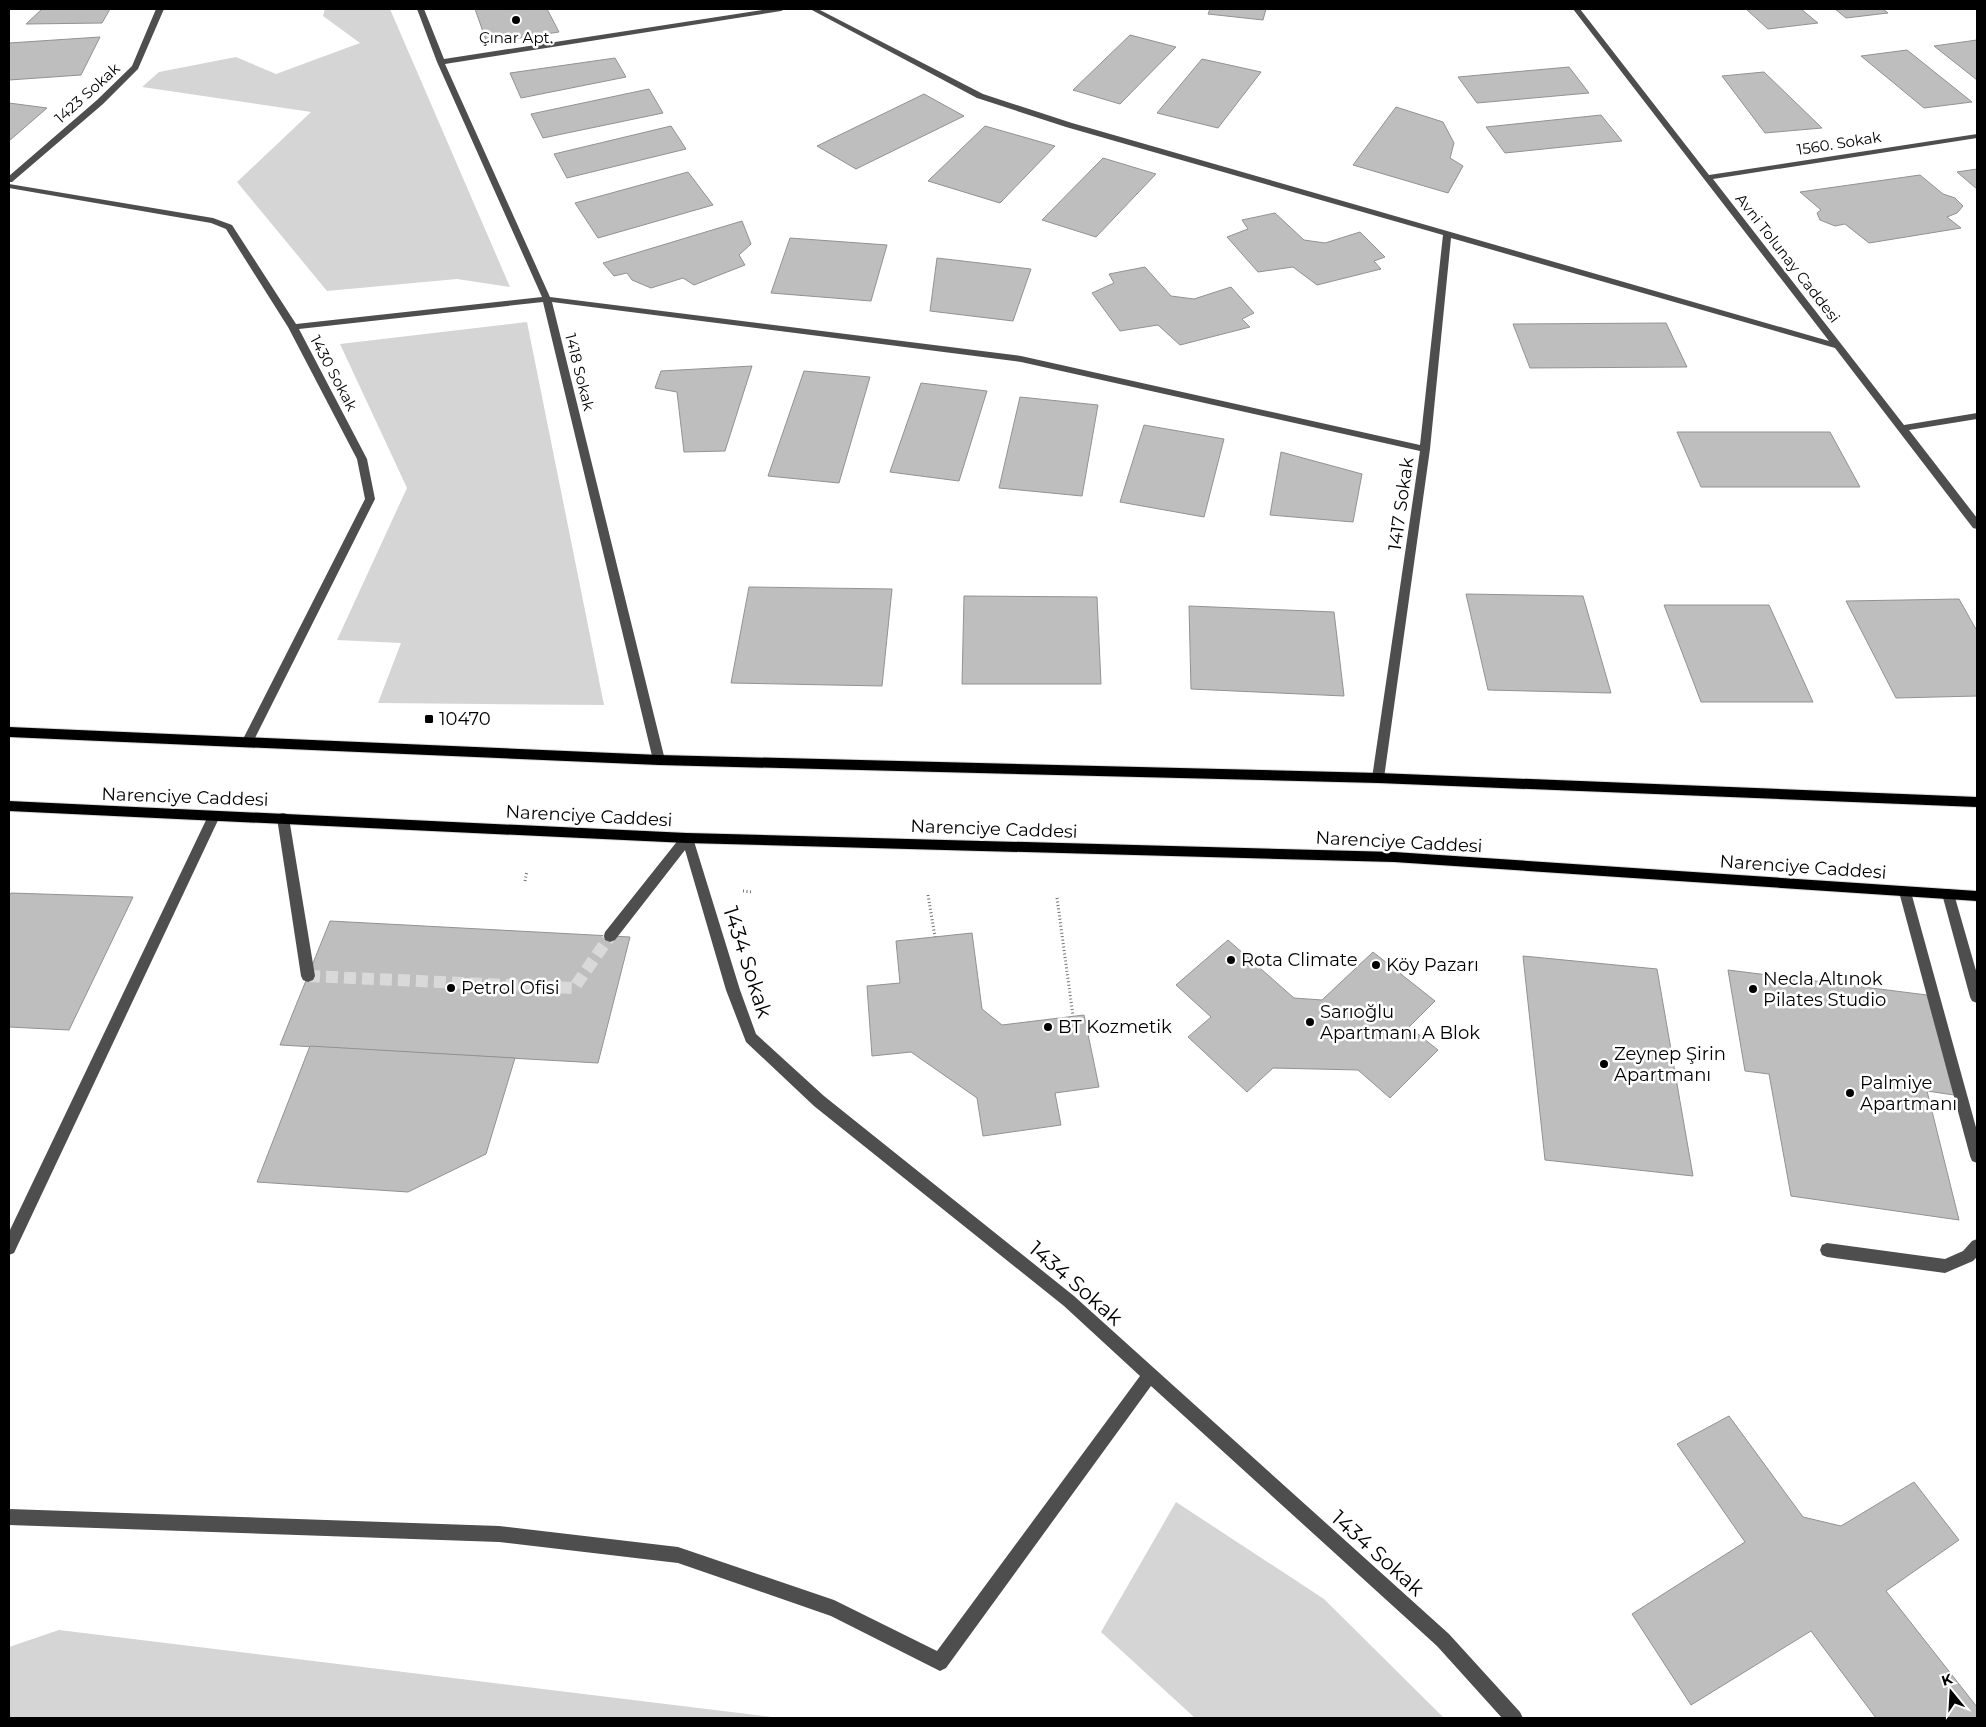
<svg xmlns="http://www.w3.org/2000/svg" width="1986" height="1727" viewBox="0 0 1986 1727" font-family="Montserrat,sans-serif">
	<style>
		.green { fill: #d5d5d5 }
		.building { fill: #bebebe; stroke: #929292 }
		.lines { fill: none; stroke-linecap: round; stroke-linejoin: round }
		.minor-tunnel { stroke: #d9d9d9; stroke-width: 12; stroke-dasharray: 12 6; stroke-linecap: butt }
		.major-casing { stroke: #dbdbdb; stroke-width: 2 }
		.path { stroke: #707070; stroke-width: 3; stroke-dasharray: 1 2.5; stroke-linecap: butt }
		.minor { fill: #4e4e4e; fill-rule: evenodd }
		.major { fill: #000; fill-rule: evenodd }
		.poi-dot { fill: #000; stroke: #fff; stroke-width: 2 }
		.labels { text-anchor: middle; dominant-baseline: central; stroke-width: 5; stroke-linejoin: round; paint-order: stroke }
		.far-poi-label { font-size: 15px; fill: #000; stroke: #fff }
		.far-street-label { font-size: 15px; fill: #000; stroke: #fff }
		.street-label { font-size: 18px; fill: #000; stroke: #fff }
		.poi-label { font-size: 18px; fill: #000; stroke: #fff; text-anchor: start }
		.near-street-label { font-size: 21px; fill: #000; stroke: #fff }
	</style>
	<rect width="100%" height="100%" fill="#fff"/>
	<g class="green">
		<path d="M325 9H390L510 287 457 279 327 291 237 182 311 112 142 87 159 72 236 57 276 74 360 43 323 16Z"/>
		<path d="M527 322 604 705 378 703 401 643 337 640 407 488 340 344Z"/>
		<path d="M1176 1502 1324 1599 1444 1718H1195L1101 1632Z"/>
		<path d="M59 1630 780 1718H9V1647Z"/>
	</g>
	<g class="building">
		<path d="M42 9H110L102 23 26 24Z"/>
		<path d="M475 9H547L559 32 487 43Z"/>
		<path d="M1210 9H1266L1263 20 1208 14Z"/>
		<path d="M1746 9H1801L1818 23 1768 29Z"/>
		<path d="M1835 9H1883L1888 13 1846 18Z"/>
		<path d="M1130 35 1176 47 1120 104 1073 90Z"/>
		<path d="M100 37 81 75 9 80V43Z"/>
		<path d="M1977 40V80L1934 46Z"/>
		<path d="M1907 50 1972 102 1924 108 1861 56Z"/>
		<path d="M615 58 626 77 521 98 510 73Z"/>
		<path d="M1202 59 1261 72 1218 128 1157 113Z"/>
		<path d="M1569 67 1589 93 1477 103 1458 77Z"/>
		<path d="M1764 72 1822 128 1765 133 1722 76Z"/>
		<path d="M649 89 663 113 543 138 531 114Z"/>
		<path d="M924 94 964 116 856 169 817 146Z"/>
		<path d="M9 103 47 108 9 141Z"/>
		<path d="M1396 107 1443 122 1454 143 1450 158 1463 166 1448 193 1353 165Z"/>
		<path d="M1601 115 1622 141 1505 153 1486 127Z"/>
		<path d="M671 126 686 149 567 178 554 154Z"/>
		<path d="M985 126 1055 146 1000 203 928 181Z"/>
		<path d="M1103 158 1156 174 1096 237 1042 220Z"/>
		<path d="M1977 169V189L1957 172Z"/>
		<path d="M688 172 713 205 598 238 575 203Z"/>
		<path d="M1920 175 1943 194 1955 198 1963 206 1957 213 1947 217 1961 228 1869 243 1845 224 1835 226 1820 220 1817 213 1821 210 1800 192Z"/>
		<path d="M1275 213 1304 240 1325 243 1360 232 1385 257 1374 261 1381 269 1317 285 1293 267 1258 272 1227 237 1248 229 1242 220Z"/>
		<path d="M742 221 751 244 739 255 745 265 694 285 683 278 651 288 632 280 627 273 614 276 603 263Z"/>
		<path d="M790 238 887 245 871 301 771 293Z"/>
		<path d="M937 258 1031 269 1013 321 930 311Z"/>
		<path d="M1145 267 1171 296 1194 299 1231 287 1254 313 1242 319 1250 327 1180 345 1158 325 1120 331 1092 293 1114 283 1109 274Z"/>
		<path d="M1666 323 1687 367 1530 368 1513 324Z"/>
		<path d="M752 366 725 451 684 452 677 392 655 388 661 371Z"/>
		<path d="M804 371 870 377 839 483 768 476Z"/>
		<path d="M921 383 987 391 959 481 890 472Z"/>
		<path d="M1020 397 1098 405 1082 496 999 488Z"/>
		<path d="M1144 425 1224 439 1204 517 1120 502Z"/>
		<path d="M1677 432H1830L1860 487H1701Z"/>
		<path d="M1281 452 1362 474 1353 522 1270 515Z"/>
		<path d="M749 587 892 589 882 686 731 683Z"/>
		<path d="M1466 594 1583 596 1611 693 1488 690Z"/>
		<path d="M964 596 1097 597 1101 684H962Z"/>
		<path d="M1959 599 1977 631V696L1896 698 1846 601Z"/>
		<path d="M1664 605H1769L1813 702H1701Z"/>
		<path d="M1189 606 1334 612 1344 696 1191 689Z"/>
		<path d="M11 893 133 897 69 1030 9 1027V896Z"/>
		<path d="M330 921 630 937 598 1063 280 1045Z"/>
		<path d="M972 933 982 1009 1002 1025 1084 1015 1099 1087 1055 1093 1061 1125 983 1136 977 1098 911 1052 872 1056 867 986 900 983 896 941Z"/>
		<path d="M1228 940 1294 998 1322 1000 1373 952 1435 1001 1409 1027 1438 1050 1390 1098 1358 1070 1273 1068 1247 1092 1188 1037 1211 1017 1176 985Z"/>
		<path d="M1523 956 1657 969 1693 1176 1545 1160Z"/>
		<path d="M1728 970 1927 995 1954 1095 1927 1091 1959 1220 1791 1196 1769 1074 1745 1071Z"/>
		<path d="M310 1046 515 1058 486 1154 408 1192 257 1182Z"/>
		<path d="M1729 1416 1803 1517 1841 1526 1914 1482 1959 1540 1886 1591 1977 1707V1718H1876L1811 1631 1691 1705 1632 1614 1745 1542 1677 1444Z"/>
	</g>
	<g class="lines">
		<path class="minor-tunnel" d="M308 976 574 988 610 936"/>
		<g class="major-casing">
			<g id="major">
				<path d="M9 727 659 755 1378 773 1977 797V807L1378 783 659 765 9 737Z"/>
				<path d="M9 801 687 833 1394 852 1977 891V901L1394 862 687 843 9 811Z"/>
			</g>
		</g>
		<g class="path">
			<path d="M525 881 527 871"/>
			<path d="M743 891 752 892"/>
			<path d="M928 895 935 937"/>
			<path d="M1057 898 1073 1016"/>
		</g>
		<g class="minor">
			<path d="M156 9H164L138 69 103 104 12 182H9V176L97 100 132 66Z"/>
			<path d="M417 9H424L444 59 769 9H785L781 11 445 64 550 297 1021 356 1420 445 1443 235 1066 127 977 98 810 9H818L983 94 1072 123 1829 341 1573 9H1580L1709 175 1977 134V138L1713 179 1904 425 1977 413V419L1909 430 1977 518V529L1973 528 1835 348 1451 238 1430 449 1384 778 1382 781H1374L1372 778 1420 451 1021 362 552 302 665 760 663 763H655L653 760 543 302 299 329 367 459 375 499 251 746H243L241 743 365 499 357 459 288 327 226 229 211 223 9 188V184L213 218 232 225 296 324 542 297 437 62Z"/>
			<path d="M214 811 218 813 220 816 14 1253 9 1255V1232L208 816 210 813Z"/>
			<path d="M283 813 287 814 289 818 315 976 313 980 308 982 303 980 301 976 277 818 279 814Z"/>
			<path d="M687 833 691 834 693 838 740 990 756 1034 824 1096 1074 1296 1449 1634 1520 1712 1523 1718H1502L1437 1646 1151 1386 946 1668 940 1671 831 1616 678 1563 499 1542 9 1525V1509L499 1526 678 1547 834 1600 937 1651 1140 1376 1064 1306 814 1106 746 1042 726 990 685 850 615 940 610 942 605 940 604 936 605 932 683 834Z"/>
			<path d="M1905 887 1909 888 1911 892 1977 1131V1163L1972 1161 1970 1156 1899 892 1901 888Z"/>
			<path d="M1948 889 1952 890 1954 894 1977 974V1003L1972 1001 1970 997 1942 894 1944 890Z"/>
			<path d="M1977 1239V1257L1973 1261 1945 1273 1827 1257 1822 1255 1820 1250 1822 1245 1827 1243 1945 1259 1963 1251 1972 1241Z"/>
		</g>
		<use href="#major" class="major"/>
	</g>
	<g class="poi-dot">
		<circle cx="516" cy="20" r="5"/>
		<rect x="424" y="714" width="10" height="10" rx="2.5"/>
		<circle cx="1231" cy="960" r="5"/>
		<circle cx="1376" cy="965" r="5"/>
		<circle cx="451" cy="988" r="5"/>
		<circle cx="1753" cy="989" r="5"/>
		<circle cx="1310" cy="1022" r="5"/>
		<circle cx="1048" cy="1027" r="5"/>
		<circle cx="1604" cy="1064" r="5"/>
		<circle cx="1850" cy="1093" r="5"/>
	</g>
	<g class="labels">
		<g class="far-poi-label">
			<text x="516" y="37">Çınar Apt.</text>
		</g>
		<g class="far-street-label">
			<text transform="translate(87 93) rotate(-42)">1423 Sokak</text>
			<text transform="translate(1839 143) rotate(-9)">1560. Sokak</text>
			<text transform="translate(1788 258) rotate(52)">Avni Tolunay Caddesi</text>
			<text transform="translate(580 372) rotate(76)">1418 Sokak</text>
			<text transform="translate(334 373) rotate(62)">1430 Sokak</text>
		</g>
		<g class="street-label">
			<text transform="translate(1401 504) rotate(-82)">1417 Sokak</text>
			<text transform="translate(185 797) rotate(2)">Narenciye Caddesi</text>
			<text transform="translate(589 816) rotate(3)">Narenciye Caddesi</text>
			<text transform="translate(994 829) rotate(2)">Narenciye Caddesi</text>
			<text transform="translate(1399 842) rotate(3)">Narenciye Caddesi</text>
			<text transform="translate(1803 867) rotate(4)">Narenciye Caddesi</text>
		</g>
		<g class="poi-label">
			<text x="439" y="719">10470</text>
			<text x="1241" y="960">Rota Climate</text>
			<text x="1386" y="965">Köy Pazarı</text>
			<text x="1763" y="979">Necla Altınok<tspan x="1763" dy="21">Pilates Studio</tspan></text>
			<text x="461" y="988">Petrol Ofisi</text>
			<text x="1320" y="1012">Sarıoğlu<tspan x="1320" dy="21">Apartmanı A Blok</tspan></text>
			<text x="1058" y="1027">BT Kozmetik</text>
			<text x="1614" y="1054">Zeynep Şirin<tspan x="1614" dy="21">Apartmanı</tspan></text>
			<text x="1860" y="1083">Palmiye<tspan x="1860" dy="21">Apartmanı</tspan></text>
		</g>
		<g class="near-street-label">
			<text transform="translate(748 962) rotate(72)">1434 Sokak</text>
			<text transform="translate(1076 1283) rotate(41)">1434 Sokak</text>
			<text transform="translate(1378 1553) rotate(42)">1434 Sokak</text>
		</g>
	</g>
	<rect width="1986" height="1727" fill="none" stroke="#000000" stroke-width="20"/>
	<g transform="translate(1951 1692) rotate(342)" stroke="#ffffff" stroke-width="4" paint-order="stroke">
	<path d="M0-4L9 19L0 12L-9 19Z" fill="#000000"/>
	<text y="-8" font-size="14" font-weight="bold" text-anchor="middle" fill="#000000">K</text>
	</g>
</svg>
